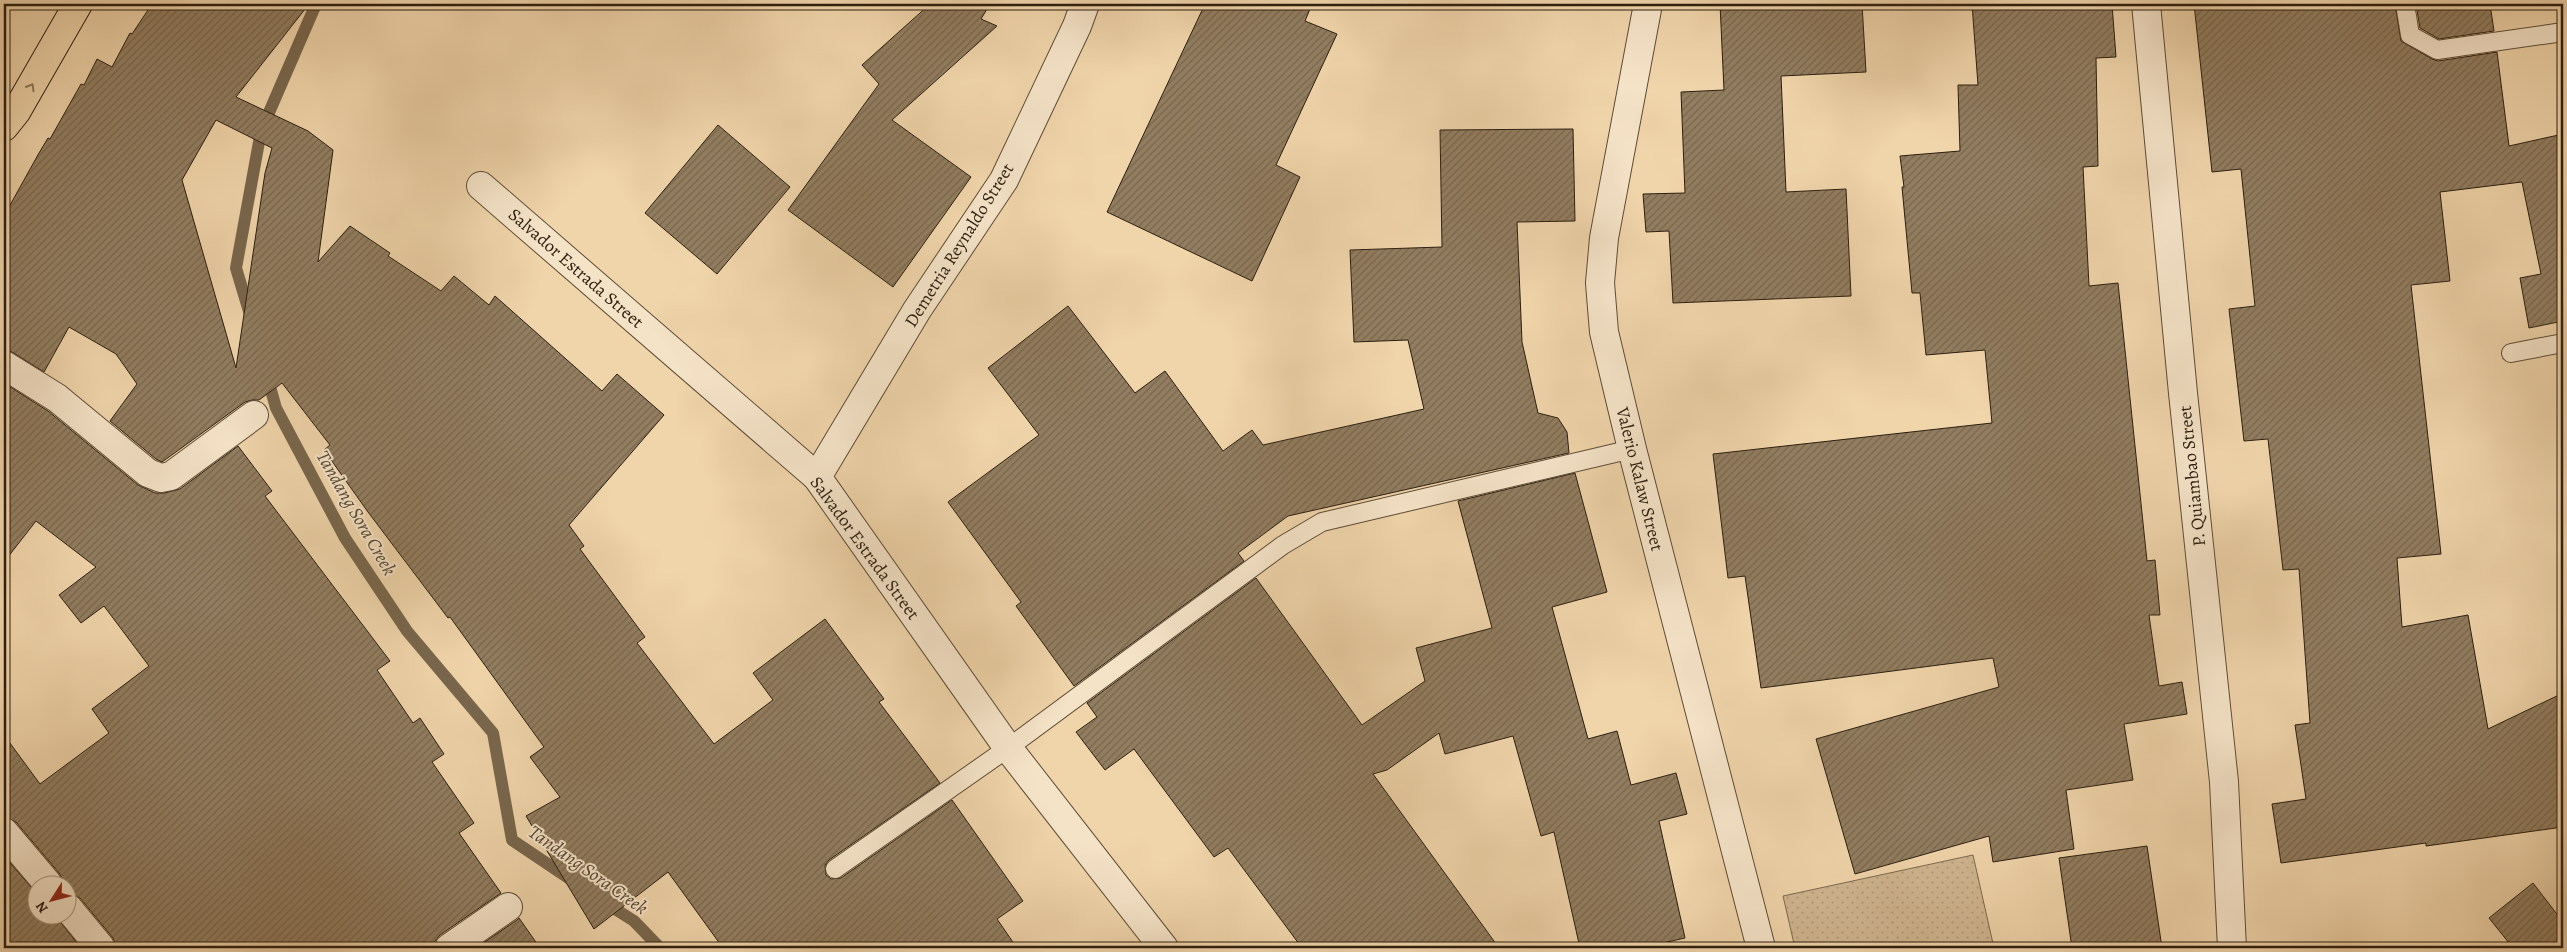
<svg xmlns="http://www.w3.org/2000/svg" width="2567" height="952" viewBox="0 0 2567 952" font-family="Alegreya,serif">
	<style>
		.grass { fill: url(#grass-dots); stroke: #7e6a50 }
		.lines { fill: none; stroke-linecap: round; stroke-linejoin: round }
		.stream { stroke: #79664d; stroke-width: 12 }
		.building { fill: url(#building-hatch); stroke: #2c1f10; fill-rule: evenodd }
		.lane-casing { stroke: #5d4c36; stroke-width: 20 }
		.street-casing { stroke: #5d4c36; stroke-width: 30 }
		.primary-casing { stroke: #2c1f10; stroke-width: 30 }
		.lane { stroke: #f5e3c8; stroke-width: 18 }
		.street { stroke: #f5e3c8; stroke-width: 28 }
		.primary { stroke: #f0d4aa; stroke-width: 28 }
		.oneway { stroke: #8e7a5d }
		.labels { text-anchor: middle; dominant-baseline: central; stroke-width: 4; stroke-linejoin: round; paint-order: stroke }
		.street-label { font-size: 18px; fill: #2c1f10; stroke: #f5e3c8 }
		.water-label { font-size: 19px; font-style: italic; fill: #594934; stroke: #f5e3c8 }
	</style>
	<defs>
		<pattern id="grass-dots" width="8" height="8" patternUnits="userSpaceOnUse" patternTransform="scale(1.25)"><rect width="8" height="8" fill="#cfb590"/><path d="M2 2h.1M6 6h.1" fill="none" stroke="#b29b7b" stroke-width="1.8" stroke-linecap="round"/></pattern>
		<pattern id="building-hatch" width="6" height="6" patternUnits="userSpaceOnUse" patternTransform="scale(1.25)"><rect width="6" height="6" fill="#927d60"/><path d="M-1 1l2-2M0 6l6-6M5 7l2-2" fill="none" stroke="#77664e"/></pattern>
	</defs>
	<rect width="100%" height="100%" fill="#f0d4aa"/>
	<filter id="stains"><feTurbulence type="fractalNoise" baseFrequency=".004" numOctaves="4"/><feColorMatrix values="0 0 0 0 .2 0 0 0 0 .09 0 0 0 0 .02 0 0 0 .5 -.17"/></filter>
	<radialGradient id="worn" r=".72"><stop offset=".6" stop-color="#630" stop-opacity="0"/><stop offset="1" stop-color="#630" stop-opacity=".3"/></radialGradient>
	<path class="grass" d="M1973 855 1994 948H1795L1783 896Z"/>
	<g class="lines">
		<g class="stream">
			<path d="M251 318 236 268 261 131 316 4"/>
			<path d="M267 376 276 408 345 538 407 631 493 733 512 840 573 881"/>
			<path d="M604 902 634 921 660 948"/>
		</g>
	</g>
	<g class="building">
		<path d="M152 4H309L236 97 308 131 333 150 318 262 350 226 390 253 388 256 441 291 454 276 489 305 495 296 602 391 617 374 664 415 569 525 584 546 580 549 645 637 637 643 714 744 773 700 753 673 825 619 884 699 879 702 940 783 829 860 825 865 826 875 831 879 841 878 952 800 1023 901 997 919 1017 948H723L668 872 594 929 526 816 560 797 530 757 544 747 450 617 448 618 368 512 324 450 330 445 282 383 259 400H252L245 402 162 462 156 459 110 421 137 384 116 354 69 327 44 372 12 352 4 350V216L39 153 48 138 50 139 81 84 84 85 97 59 112 67 130 33 132 34ZM216 120 272 148 265 173 236 368 182 180Z"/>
		<path d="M930 4H990L981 19 997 26 892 120 971 177 893 287 788 210 879 84 862 65Z"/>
		<path d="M1205 4H1312L1305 21 1337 34 1276 165 1300 177 1252 281 1107 212Z"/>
		<path d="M1720 4H1862L1866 72 1781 76 1786 192 1846 189 1851 296 1673 303 1669 231 1646 232 1643 194 1685 193 1681 92 1724 90Z"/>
		<path d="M1972 4H2112L2116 57 2096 58 2098 166 2083 167 2089 286 2118 283 2147 561 2155 560 2160 615H2149L2159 686 2182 682 2187 714 2124 724 2133 780 2066 790 2074 849 1993 862 1989 836 1855 874 1816 739 1999 687 1993 658 1761 688 1745 576 1728 578 1713 454 1992 423 1985 350 1926 355 1920 293H1912L1902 187H1904L1900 156 1960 151 1958 85H1978Z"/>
		<path d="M2194 4H2395L2401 41 2432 59 2438 61 2497 52 2509 146 2563 134V321L2529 328 2520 278 2541 274 2522 182 2440 192 2450 281 2411 285 2441 554 2397 558 2402 627 2468 615 2488 729 2563 693V827L2426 846V843L2281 863 2272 804 2306 799 2295 725 2310 723 2299 569 2283 570 2268 439 2244 441 2229 309 2255 306 2241 169 2212 172Z"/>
		<path d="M2416 4H2490L2494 31 2439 39 2420 28Z"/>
		<path d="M718 125 790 187 717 274 645 213Z"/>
		<path d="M1573 129 1575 221 1517 222 1522 342 1538 413 1558 418 1567 432 1569 453 1288 516 1238 553 1244 561 1074 686 1016 606 1021 602 948 502 1039 435 988 368 1068 306 1135 393 1165 371 1223 451 1252 430 1263 445 1424 409 1408 340 1354 342 1350 250 1442 247 1440 130Z"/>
		<path d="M4 383 48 411 138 485 155 493H164L180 489 238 446 272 491 265 496 390 661 377 670 413 723 420 718 444 754 432 762 474 823 459 833 501 893 440 935 435 941 434 948H116L113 938 80 898 68 893V884H63L60 874 16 822 4 817V735L40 784 109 733 92 709 149 666 104 606 81 623 59 595 96 567 36 521 4 562Z"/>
		<path d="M1575 473 1607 592 1552 607 1588 739 1617 731 1631 785 1676 773 1687 814 1659 821 1685 938 1641 948H1580L1554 832 1541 836 1513 736 1445 754 1439 733 1387 770 1373 774 1499 948H1302L1228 848 1214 857 1134 749 1105 770 1076 732 1097 717 1087 703 1256 578 1362 725 1425 681 1416 648 1492 628 1458 501Z"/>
		<path d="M2147 846 2162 948H2072L2059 858Z"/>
		<path d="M4 856 38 895V914H54L81 948H4Z"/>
		<path d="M2533 883 2563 922V948H2513L2489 918Z"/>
		<path d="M519 918 540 948H476L517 920Z"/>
	</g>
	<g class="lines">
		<g class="lane-casing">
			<g id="lane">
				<path d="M2405 4 2410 35 2437 50 2563 32"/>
				<path d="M2511 353 2563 343"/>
				<path d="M835 869 1008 748 1283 545 1322 522 1632 449"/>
			</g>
		</g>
		<g class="street-casing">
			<g id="street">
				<path d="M1648 4 1604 238 1600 283 1604 332 1632 449 1761 948"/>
				<path d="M2146 4 2183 393 2224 782 2232 948"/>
				<path d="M481 186 817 477 1008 748 1164 948"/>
				<path d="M4 365 57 398 148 473 161 478 171 476 254 415"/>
				<path d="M817 477 917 310 1004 180 1077 26 1085 4"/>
				<path d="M4 832 48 884"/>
				<path d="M68 908 101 948"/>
				<path d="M449 948 508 907"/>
			</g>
		</g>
		<g class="primary-casing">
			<path id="primary" d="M4 127 16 112 78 4"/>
		</g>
		<use href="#lane" class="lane"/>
		<use href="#street" class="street"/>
		<use href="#primary" class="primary"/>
	</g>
	<defs><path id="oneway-chevron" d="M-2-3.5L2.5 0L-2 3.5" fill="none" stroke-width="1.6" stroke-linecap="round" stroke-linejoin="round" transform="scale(1.25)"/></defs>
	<use class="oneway" href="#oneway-chevron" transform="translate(31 87) rotate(-60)"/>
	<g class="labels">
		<g class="street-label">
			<text transform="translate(959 245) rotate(-58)">Demetria Reynaldo Street</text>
			<text transform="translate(576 268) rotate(41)">Salvador Estrada Street</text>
			<text transform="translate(2192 476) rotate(-96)">P. Quiambao Street</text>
			<text transform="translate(1640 479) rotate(76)">Valerio Kalaw Street</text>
			<text transform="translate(865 548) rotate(54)">Salvador Estrada Street</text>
		</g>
		<g class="water-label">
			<text transform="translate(356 513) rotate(60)">Tandang Sora Creek</text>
			<text transform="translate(588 870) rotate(35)">Tandang Sora Creek</text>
		</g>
	</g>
	<rect width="2567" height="952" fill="none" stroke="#f0d4aa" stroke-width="20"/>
	<rect x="5" y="5" width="2557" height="942" fill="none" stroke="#2c1f10" stroke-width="2.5"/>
	<rect x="10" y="10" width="2547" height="932" fill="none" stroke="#2c1f10"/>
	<g transform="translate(52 900) rotate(234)"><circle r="24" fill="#f5e3c8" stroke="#a5957e"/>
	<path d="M0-4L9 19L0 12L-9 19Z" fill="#8f2418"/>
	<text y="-8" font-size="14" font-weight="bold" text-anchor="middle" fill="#2c1f10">N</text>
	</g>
	<rect width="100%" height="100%" filter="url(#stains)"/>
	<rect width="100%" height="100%" fill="url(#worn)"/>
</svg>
